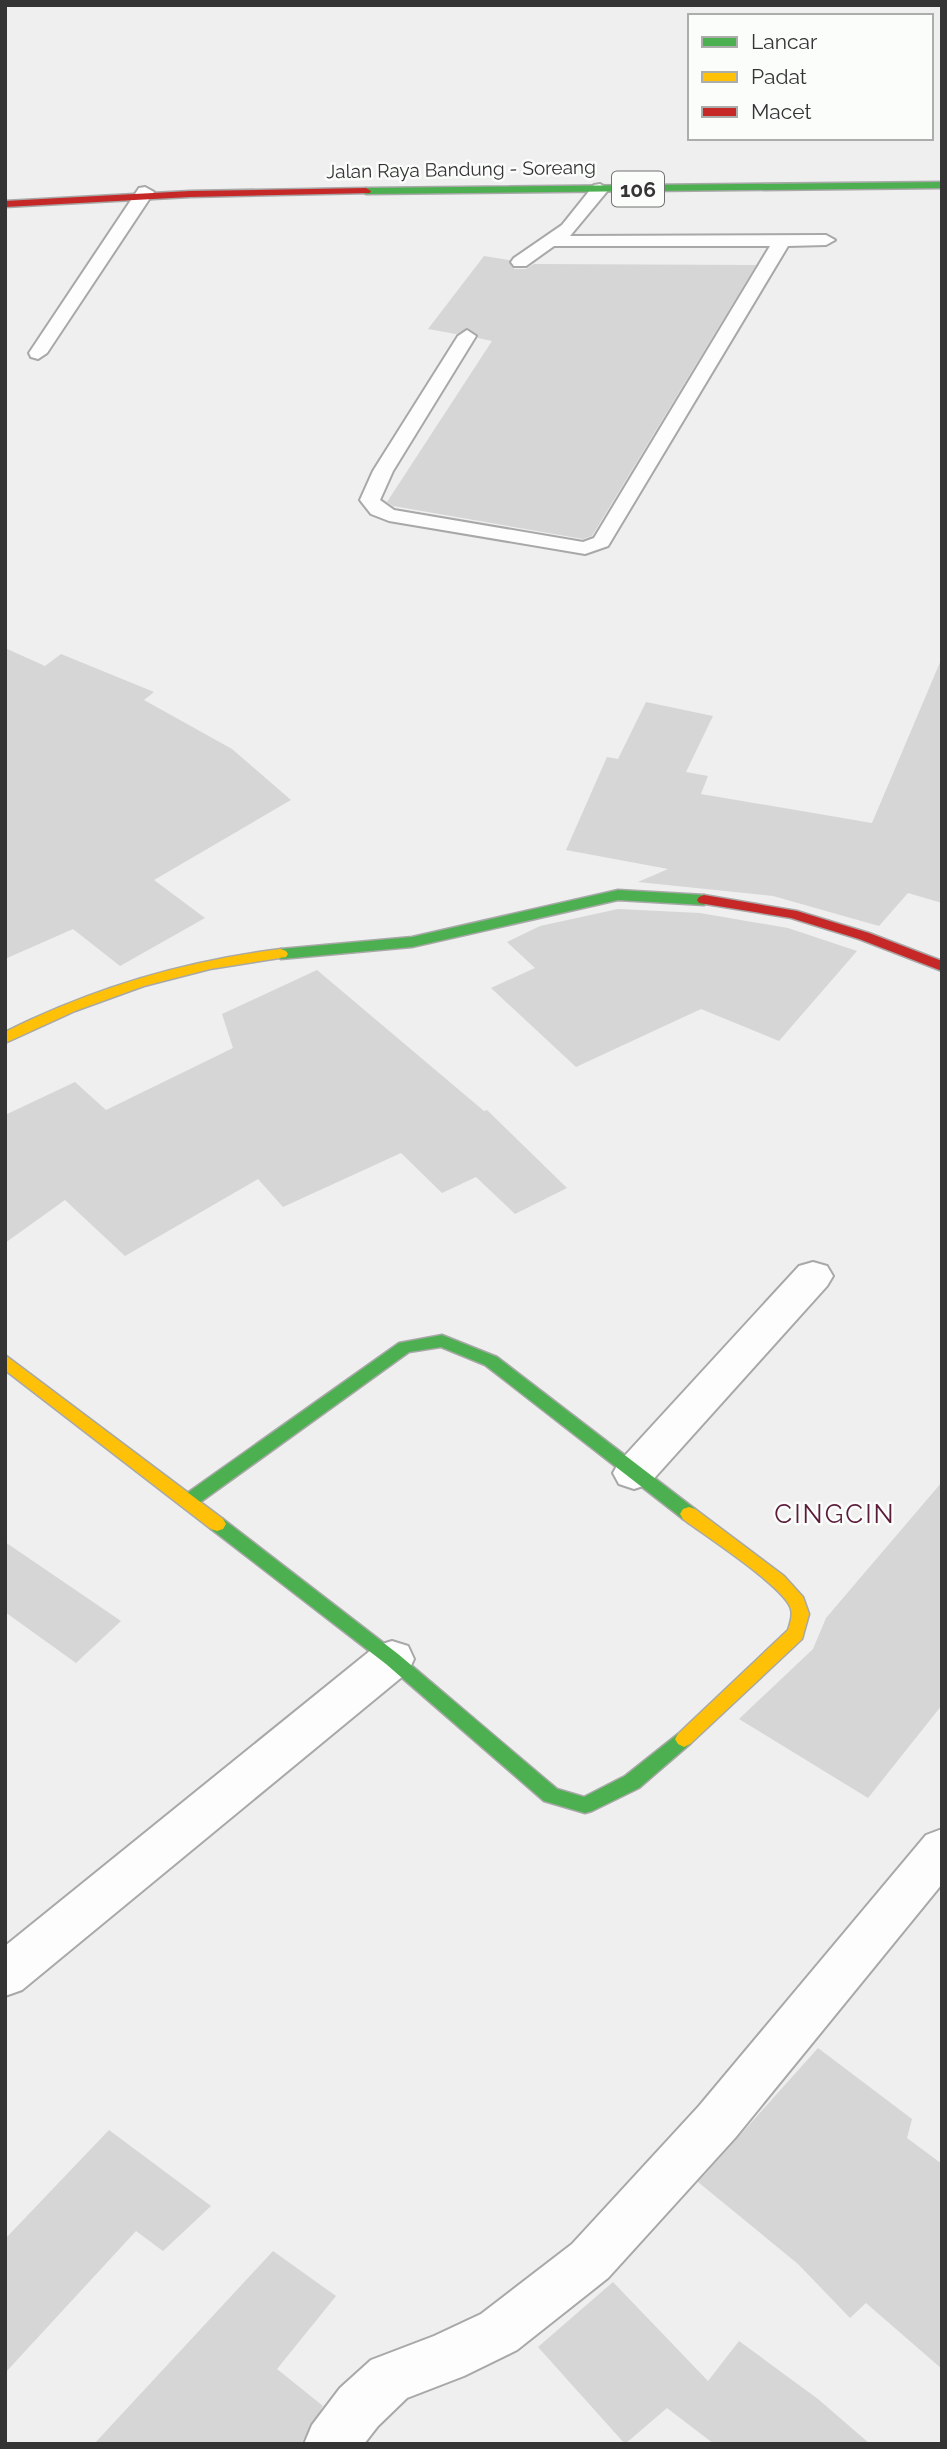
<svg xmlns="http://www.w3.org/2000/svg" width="947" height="2449" viewBox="0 0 947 2449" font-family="Raleway,sans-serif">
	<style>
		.building { fill: #d5d6d5 }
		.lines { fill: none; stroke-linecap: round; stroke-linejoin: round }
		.lane-casing { stroke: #a7a8a7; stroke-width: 4 }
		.street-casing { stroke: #a7a8a7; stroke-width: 4 }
		.fast-casing { stroke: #a7a8a7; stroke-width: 3 }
		.slow-casing { stroke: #a7a8a7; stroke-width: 3 }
		.jam-casing { stroke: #a7a8a7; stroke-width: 3 }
		.lane { fill: #fcfdfc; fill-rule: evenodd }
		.street { fill: #fcfdfc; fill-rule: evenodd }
		.fast { fill: #4caf50; fill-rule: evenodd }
		.slow { fill: #ffc107; fill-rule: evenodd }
		.jam { fill: #c62828; fill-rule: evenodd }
		.labels { text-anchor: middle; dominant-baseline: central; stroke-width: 5; stroke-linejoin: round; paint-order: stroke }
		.far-street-label { font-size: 19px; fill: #333433; stroke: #fbfdfb }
		.shield { fill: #fbfdfb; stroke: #6f706f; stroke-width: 2 }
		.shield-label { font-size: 21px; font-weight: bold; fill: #333433 }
		.quarter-label { font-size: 26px; letter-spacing: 2px; fill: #5b1b3a; stroke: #fbfdfb }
	</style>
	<rect width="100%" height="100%" fill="#eeefee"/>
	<g class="building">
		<path d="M484 256 509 260 514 269H526L534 264 756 265 592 536 583 539 393 506 387 502 492 341 478 338 477 334 468 328 456 334 428 329Z"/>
		<path d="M5 648 45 666 61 654 154 692 144 700 232 749 291 800 154 880 205 918 120 966 73 929 5 959Z"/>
		<path d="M941 660 942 903 908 893 879 926 773 896 638 882 668 869 566 850 607 757 618 759 646 702 713 716 686 772 708 776 701 794 872 823Z"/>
		<path d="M618 909 700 913 788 928 857 951 779 1041 701 1009 576 1067 491 988 535 968 507 942 540 926Z"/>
		<path d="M317 970 484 1111 487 1110 567 1188 515 1214 476 1177 442 1193 401 1153 283 1207 258 1179 125 1256 65 1200 5 1243V1115L75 1082 106 1110 233 1048 222 1014Z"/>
		<path d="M942 1482V1705L868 1798 739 1719 813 1649 826 1618Z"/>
		<path d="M5 1542 121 1621 76 1663 5 1612Z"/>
		<path d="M818 2048 912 2119 907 2138 942 2164V2369L866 2303 850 2318 798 2264 698 2182Z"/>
		<path d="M109 2130 211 2206 163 2251 136 2231 5 2373V2239Z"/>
		<path d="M273 2251 336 2296 277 2369 323 2406 301 2444H94Z"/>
		<path d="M613 2282 708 2381 739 2341 818 2399 870 2444H714L667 2408 625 2444 538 2347Z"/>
	</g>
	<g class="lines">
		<g class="lane-casing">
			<g id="lane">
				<path d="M600 184 609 189 570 236 826 235 835 240 826 245 788 246 608 546 585 554 389 521 371 514 360 500 373 471 458 336 467 330 476 336 393 471 380 500 394 510 583 542 594 538 770 246H554L526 266H514L511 262 514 258 562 225 594 185Z"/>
				<path d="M145 187 154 192 47 353 38 359 31 357 29 353 139 188Z"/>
			</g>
		</g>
		<g class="street-casing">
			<g id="street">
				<path d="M813 1262 827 1266 833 1276 827 1286 649 1484 634 1489 619 1484 613 1473 619 1462 799 1266Z"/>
				<path d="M392 1641 408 1646 414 1659 408 1672 22 1990 5 1996V1946L376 1646Z"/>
				<path d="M942 1829V1884L735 2138 608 2278 517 2350 464 2376 407 2398 378 2426 364 2444H304L312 2425 340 2388 371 2360 434 2336 481 2314 572 2244 699 2106 926 1835Z"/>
			</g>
		</g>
		<g class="fast-casing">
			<g id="fast">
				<path d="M942 182V188L366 194 361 191 366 188Z"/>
				<path d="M618 890 704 895 711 900 704 905 618 900 412 947 281 959 274 954 281 949 412 937Z"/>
				<path d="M442 1335 497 1357 695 1509 698 1514 695 1519 689 1521 683 1519 485 1365 441 1347 409 1352 195 1506H183L180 1501 183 1496 399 1343Z"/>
				<path d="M217 1517 223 1519 398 1654 557 1789 584 1797 625 1776 678 1734 684 1731 690 1734 693 1739 690 1744 639 1788 592 1811 585 1813 544 1801 386 1664 211 1529 208 1524 211 1519Z"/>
			</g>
		</g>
		<g class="slow-casing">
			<g id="slow">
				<path d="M281 949 286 951 288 954 286 957 210 969 144 986 75 1011 5 1043V1032C93 988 184 961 281 949Z"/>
				<path d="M5 1355 223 1519 226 1524 223 1529 217 1531 211 1529 5 1370Z"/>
				<path d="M689 1507 695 1509 784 1576 803 1597 809 1614 802 1639 690 1744 684 1747 678 1744 675 1739 678 1734 788 1630C790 1624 793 1616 791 1609 785 1587 704 1535 683 1519L680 1514 683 1509Z"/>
			</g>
		</g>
		<g class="jam-casing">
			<g id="jam">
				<path d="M366 188 371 191 370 193 190 197 5 207V201L190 191Z"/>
				<path d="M704 895 797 911 869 933 942 961V971L859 939 791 918 699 903 697 900 699 897Z"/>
			</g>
		</g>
		<use href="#lane" class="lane"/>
		<use href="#street" class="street"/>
		<use href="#fast" class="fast"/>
		<use href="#slow" class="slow"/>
		<use href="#jam" class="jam"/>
	</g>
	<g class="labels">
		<g class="far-street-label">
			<text transform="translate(461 169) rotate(-1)">Jalan Raya Bandung - Soreang</text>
		</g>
		<rect class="shield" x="612" y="171.5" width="52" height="35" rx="5"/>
		<g class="shield-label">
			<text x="638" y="189">106</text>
		</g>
		<g class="quarter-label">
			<text x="835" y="1514">CINGCIN</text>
		</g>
	</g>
	<rect width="947" height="2449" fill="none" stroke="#333433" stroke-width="14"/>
	<rect x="688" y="14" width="245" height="126" fill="#fbfdfb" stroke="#abadab" stroke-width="2"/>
	<rect x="702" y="37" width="35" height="10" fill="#4caf50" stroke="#abadab" stroke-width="2"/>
	<text x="751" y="49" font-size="21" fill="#333433">Lancar</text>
	<rect x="702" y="72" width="35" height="10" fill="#ffc107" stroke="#abadab" stroke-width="2"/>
	<text x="751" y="84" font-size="21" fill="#333433">Padat</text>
	<rect x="702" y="107" width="35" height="10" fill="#c62828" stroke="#abadab" stroke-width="2"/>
	<text x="751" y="119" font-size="21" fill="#333433">Macet</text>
</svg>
